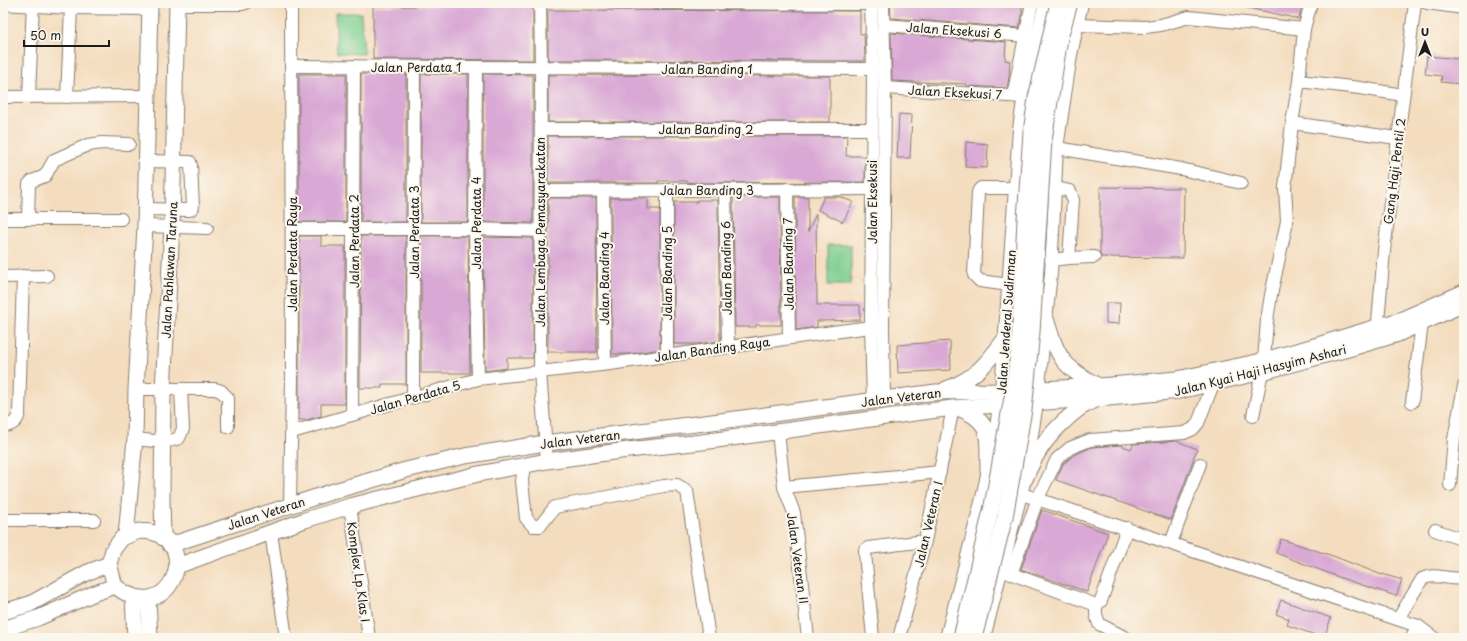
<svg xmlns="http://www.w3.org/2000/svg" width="1467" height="641" viewBox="0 0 1467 641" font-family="'Playpen Sans',sans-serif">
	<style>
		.green { fill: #7bcd8f; stroke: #4c7456 }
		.building { fill: #d9a8d5 }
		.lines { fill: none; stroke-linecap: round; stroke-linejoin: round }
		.minor-casing { stroke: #887c6e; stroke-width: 14 }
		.major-casing { stroke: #887c6e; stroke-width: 17 }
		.minor { stroke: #fff; stroke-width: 12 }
		.major { stroke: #fff; stroke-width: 15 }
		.major-bridge-casing { stroke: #887c6e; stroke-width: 17; stroke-linecap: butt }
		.major-bridge { stroke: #fff; stroke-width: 15 }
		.labels { text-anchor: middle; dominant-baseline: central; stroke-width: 4; stroke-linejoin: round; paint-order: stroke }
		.street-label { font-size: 12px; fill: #1c1c1c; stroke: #fbf7ec }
	</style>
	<rect width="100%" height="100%" fill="#fbf7ec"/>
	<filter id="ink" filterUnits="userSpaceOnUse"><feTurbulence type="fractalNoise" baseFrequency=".025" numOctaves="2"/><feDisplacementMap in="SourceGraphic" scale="8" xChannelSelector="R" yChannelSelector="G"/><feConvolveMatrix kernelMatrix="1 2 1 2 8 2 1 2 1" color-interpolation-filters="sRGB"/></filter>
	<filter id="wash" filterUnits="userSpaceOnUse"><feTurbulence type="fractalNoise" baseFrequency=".012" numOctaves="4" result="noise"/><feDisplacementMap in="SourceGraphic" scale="16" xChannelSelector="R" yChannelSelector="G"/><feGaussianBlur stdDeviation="0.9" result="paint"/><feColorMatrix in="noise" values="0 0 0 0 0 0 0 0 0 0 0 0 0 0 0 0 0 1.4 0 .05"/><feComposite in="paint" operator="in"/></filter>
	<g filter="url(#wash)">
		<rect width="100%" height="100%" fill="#f4ddbf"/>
		<g class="green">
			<path d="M335 13H361L364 54 337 53Z"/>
			<rect x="828" y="245" width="23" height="40"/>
		</g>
		<g id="blocks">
			<g class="building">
				<path d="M890 3H1022V17L1019 28 891 18Z"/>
				<path d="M1244 3H1302L1299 19 1244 7Z"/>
				<path d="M373 6H533V60L373 59Z"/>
				<path d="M548 10 860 11V34H864L865 61 548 60Z"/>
				<path d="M891 33 1006 42 1005 60 1010 61 1009 77 1007 88 967 86V84L892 81Z"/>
				<path d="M1427 56 1462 59 1460 84 1441 82 1442 76 1425 74Z"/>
				<rect x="299" y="74" width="47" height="148"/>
				<rect x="361" y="74" width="45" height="148"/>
				<rect x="421" y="74" width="47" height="148"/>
				<path d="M483 74 533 75V223L483 222Z"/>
				<path d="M548 75 830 76V122H548Z"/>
				<path d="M899 114 912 115 910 158H897Z"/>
				<path d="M548 136H847L846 156H865V182L695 183 687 182V181H658V183H548Z"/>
				<path d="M966 142 988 144 987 168 965 167Z"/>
				<path d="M1100 187 1184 188 1183 258 1101 257 1100 252Z"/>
				<path d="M733 197H780L781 325H756V327H735Z"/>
				<path d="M795 197H808V232L816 214 817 305H860V320L817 321V327L796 330Z"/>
				<path d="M824 197H840L853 202 843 222 818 210Z"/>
				<path d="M548 198H596L597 352H548Z"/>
				<path d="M611 198H648V209H660V349L630 354H612Z"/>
				<path d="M697 200H718L720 341 697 344H674V202H697Z"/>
				<path d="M299 236H321V246H345V404H321V416L306 420H299Z"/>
				<path d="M361 236H406V384H382V388H360Z"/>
				<path d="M421 236H468L470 373H421Z"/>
				<path d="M483 237 533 238V358H507V368L485 371Z"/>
				<path d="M1106 303H1120L1119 324 1106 323Z"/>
				<path d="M950 341 951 370 898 373 897 345Z"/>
				<path d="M1177 441 1197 449 1171 520 1056 480 1063 464 1074 455 1092 447 1120 445 1131 449 1133 444Z"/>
				<path d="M1042 510 1108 533 1087 592 1021 569Z"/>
				<path d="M1281 539 1333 556 1382 575V574L1402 580 1396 596 1341 578 1276 553Z"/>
				<path d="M1281 600 1331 618 1324 638 1287 625 1289 619 1276 614Z"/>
			</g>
		</g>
	</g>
	<g filter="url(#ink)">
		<use href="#blocks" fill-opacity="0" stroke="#887c6e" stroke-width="1"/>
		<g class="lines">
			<g class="minor-casing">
				<g id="minor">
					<path d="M540 3 541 68 540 372 547 461"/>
					<path d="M656 3 878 4"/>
					<path d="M883 3 885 88 883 328 884 399"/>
					<path d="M1427 3 1464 8"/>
					<path d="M3 4 71 8 150 9"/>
					<path d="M177 4H242L246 3"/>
					<path d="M871 4 873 69 871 327 873 401"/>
					<path d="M884 25 1025 36"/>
					<path d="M1077 25 1145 27 1161 25 1189 17 1304 29"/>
					<path d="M291 66 873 69"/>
					<path d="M476 67 475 229 478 379"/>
					<path d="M1299 81 1360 88 1403 95"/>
					<path d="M885 88 1024 97"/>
					<path d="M1013 96 1032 3"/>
					<path d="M3 97 149 96"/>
					<path d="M29 97 33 3"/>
					<path d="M67 97 71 8"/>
					<path d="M1292 123 1397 138"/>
					<path d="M541 129H872"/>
					<path d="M1057 148 1181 169 1241 183"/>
					<path d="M787 189 789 338"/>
					<path d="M667 190V355"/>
					<path d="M725 190 728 346"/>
					<path d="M541 191 872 189"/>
					<path d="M603 191 605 364"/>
					<path d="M146 209 187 210H190L193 207 191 165 190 162 147 161"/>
					<path d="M3 219H121"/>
					<path d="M28 219 29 184 32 181 45 176 54 160 88 145 102 143 129 144"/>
					<path d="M145 226 207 228"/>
					<path d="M292 229H475L541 231"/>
					<path d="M1069 258 1094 257"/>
					<path d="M1051 260 1069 258 1073 200 1070 191 1056 188"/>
					<path d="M3 277 47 276"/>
					<path d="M1009 285 980 281 974 275 978 193 979 190 981 188H1015"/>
					<path d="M1377 334 1384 251 1415 3"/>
					<path d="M1264 360 1267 320 1271 295 1287 221 1285 188 1292 123 1299 81 1304 29 1311 3"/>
					<path d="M136 389H215L221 391 228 398V427"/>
					<path d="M413 397 414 67"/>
					<path d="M1412 402 1422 323"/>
					<path d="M352 415 354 66"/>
					<path d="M1253 416 1262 372"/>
					<path d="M3 426C12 425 16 423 19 414L23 276"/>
					<path d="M292 432 478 379 610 364 840 331 871 327 883 328"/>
					<path d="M778 432 784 487 794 513 808 638"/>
					<path d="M135 439C149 440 166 444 179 438L183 429 181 389"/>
					<path d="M524 465 522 481 526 518 533 526H540L555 507 664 486 677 485 687 491 709 638"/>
					<path d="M1450 485 1454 439 1464 386"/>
					<path d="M784 487 940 472"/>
					<path d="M1013 491 1418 626 1434 638"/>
					<path d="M290 505 292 378 291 3"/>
					<path d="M350 506 369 638"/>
					<path d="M3 520H94"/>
					<path d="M1435 530 1464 540"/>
					<path d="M271 532 286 638"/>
					<path d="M1171 543 1200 464"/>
					<path d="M1004 571 1096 605 1101 601 1127 528"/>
					<path d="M1011 574 1038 498 1057 459 1070 448 1090 440 1184 433 1193 429 1198 423 1213 384"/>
					<path d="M1096 605V614L1099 624 1126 638"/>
					<path d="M1398 619 1422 579C1436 572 1449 581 1464 578"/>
					<path d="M873 638 865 553V550L868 548 925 541"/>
					<path d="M899 638 925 541 951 418 952 408"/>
					<path d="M946 638 982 498 994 441 1001 391 1019 129 1026 80 1045 3"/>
					<path d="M984 638 1025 479 1037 403 1051 273 1057 148 1071 55 1082 3"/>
					<path d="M1411 638 1418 626"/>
				</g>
			</g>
			<g class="major-casing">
				<g id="major">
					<path d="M1046 319C1058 358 1062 367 1099 386"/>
					<path d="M946 389C975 379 988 362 1005 339"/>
					<path d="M958 408C994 422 987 436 988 470"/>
					<path d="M1025 479C1036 452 1048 435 1070 416 1077 410 1085 404 1094 401"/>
					<path d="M139 531C143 532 147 531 151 532 202 543 170 630 115 586L109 564 113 550 122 538Z"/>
					<path d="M126 536 135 439 136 389 145 226 150 3"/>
					<path d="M163 538 162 500 163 390 172 227 177 3"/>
					<path d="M170 545 331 492 406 470 465 456 545 443 728 420 936 392 1001 391 1100 386 1177 379 1257 362 1318 345 1400 320 1464 292"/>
					<path d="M177 566 305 520 350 506 478 474 547 461 628 450 702 442 952 408 1109 398 1179 391 1262 372 1348 349 1398 334 1464 304"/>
					<path d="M133 597 135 638"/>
					<path d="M148 599 150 638"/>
					<path d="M3 612 30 604 86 573 109 564"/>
					<path d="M3 629 38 618 95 593 115 586"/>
				</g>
			</g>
			<use href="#minor" class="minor"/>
			<use href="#major" class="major"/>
			<g class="major-bridge-casing">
				<g id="major-bridge">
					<path d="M961 638 992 506 1013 392 1019 346 1025 219 1031 132 1036 98 1058 3"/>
					<path d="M974 638 1005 517 1024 410 1032 332 1044 140 1060 38 1070 3"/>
				</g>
			</g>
			<use href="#major-bridge" class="major-bridge"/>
		</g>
	</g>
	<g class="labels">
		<g class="street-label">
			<text transform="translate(954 30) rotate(4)">Jalan Eksekusi 6</text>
			<text x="416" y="67">Jalan Perdata 1</text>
			<text x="707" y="69">Jalan Banding 1</text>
			<text transform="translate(955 92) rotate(3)">Jalan Eksekusi 7</text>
			<text x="706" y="129">Jalan Banding 2</text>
			<text transform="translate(1394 171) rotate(-83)">Gang Haji Pentil 2</text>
			<text x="707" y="190">Jalan Banding 3</text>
			<text transform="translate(872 202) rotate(-90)">Jalan Eksekusi</text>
			<text transform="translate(476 223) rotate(-90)">Jalan Perdata 4</text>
			<text transform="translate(414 232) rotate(-90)">Jalan Perdata 3</text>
			<text transform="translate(540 232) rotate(-90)">Jalan Lembaga Pemasyarakatan</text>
			<text transform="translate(354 241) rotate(-90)">Jalan Perdata 2</text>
			<text transform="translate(292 254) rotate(-90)">Jalan Perdata Raya</text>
			<text transform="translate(788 264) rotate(-91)">Jalan Banding 7</text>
			<text transform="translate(726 268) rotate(-91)">Jalan Banding 6</text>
			<text transform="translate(169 270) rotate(-87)">Jalan Pahlawan Taruna</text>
			<text transform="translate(667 273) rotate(-90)">Jalan Banding 5</text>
			<text transform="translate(604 278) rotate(-90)">Jalan Banding 4</text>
			<text transform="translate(1006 322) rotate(-86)">Jalan Jenderal Sudirman</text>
			<text transform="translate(712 349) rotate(-8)">Jalan Banding Raya</text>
			<text transform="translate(1260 370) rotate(-14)">Jalan Kyai Haji Hasyim Ashari</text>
			<text transform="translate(415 397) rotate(-16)">Jalan Perdata 5</text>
			<text transform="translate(901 397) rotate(-7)">Jalan Veteran</text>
			<text transform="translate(580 439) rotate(-7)">Jalan Veteran</text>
			<text transform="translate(266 513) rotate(-18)">Jalan Veteran</text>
			<text transform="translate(928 524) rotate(-77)">Jalan Veteran I</text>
			<text transform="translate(798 558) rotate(82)">Jalan Veteran II</text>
			<text transform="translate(359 572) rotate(82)">Komplex Lp Klas I</text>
		</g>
	</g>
	<rect width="1467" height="641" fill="none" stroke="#fbf7ec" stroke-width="16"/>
	<g transform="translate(1425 42)" stroke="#fbf7ec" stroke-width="3" paint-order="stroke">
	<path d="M0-3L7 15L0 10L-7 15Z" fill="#1c1c1c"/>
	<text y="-6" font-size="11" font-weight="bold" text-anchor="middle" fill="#1c1c1c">U</text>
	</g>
	<path d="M24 40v6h85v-6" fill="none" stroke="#1c1c1c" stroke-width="2"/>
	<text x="30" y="40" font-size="12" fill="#1c1c1c" stroke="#fbf7ec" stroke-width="3" paint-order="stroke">50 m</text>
</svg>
